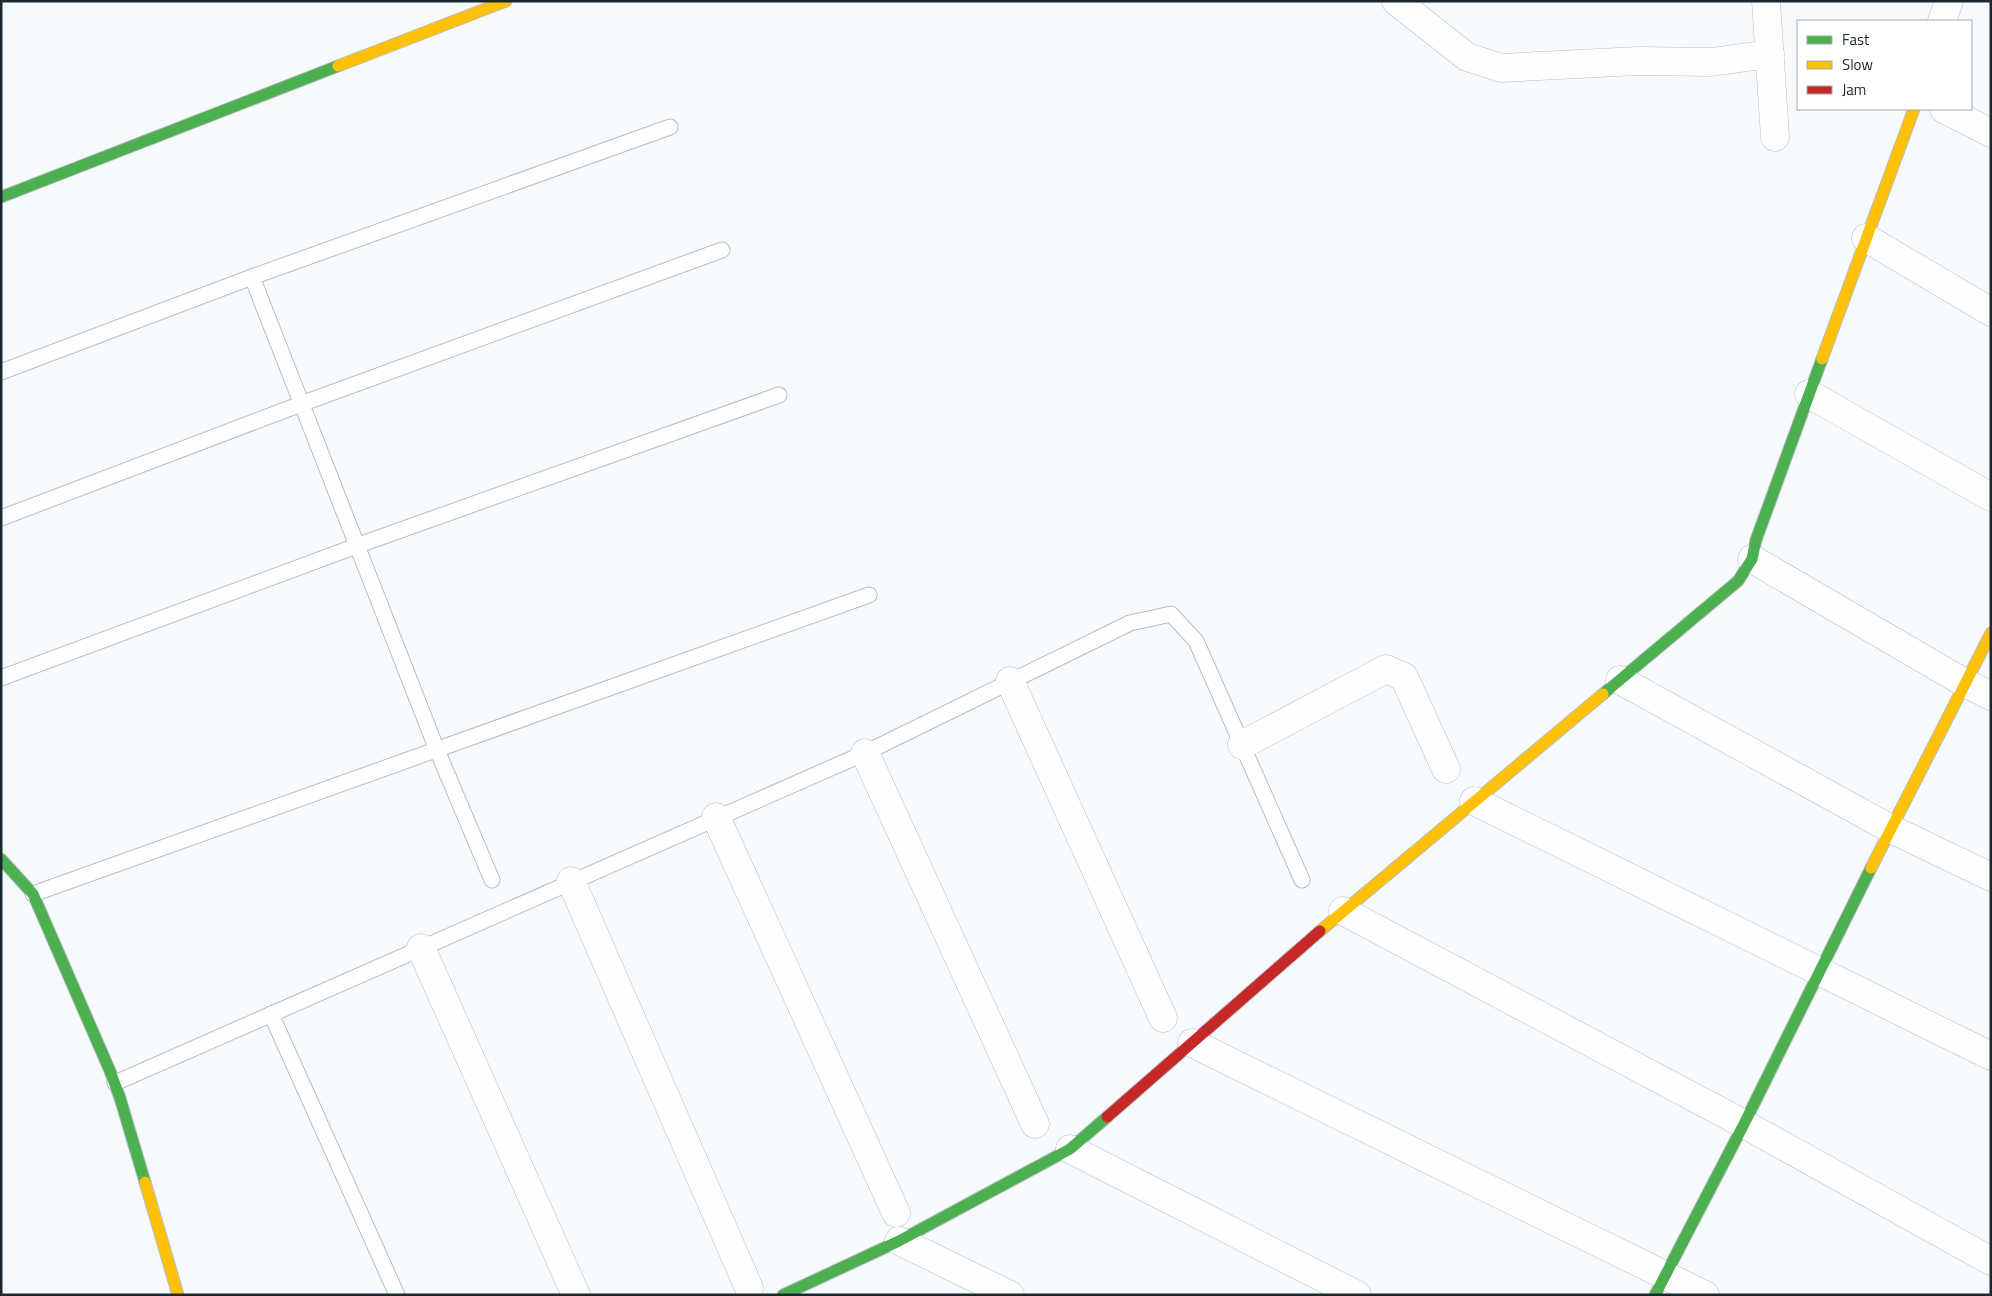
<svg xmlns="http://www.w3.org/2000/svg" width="1992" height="1296" viewBox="0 0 1992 1296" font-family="'Titillium Web',sans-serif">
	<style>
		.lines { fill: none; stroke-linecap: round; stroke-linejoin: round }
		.lane-casing { stroke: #b6bec2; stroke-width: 17 }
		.street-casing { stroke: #b6bec2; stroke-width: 29 }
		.fast-casing { stroke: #b6bec2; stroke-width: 13 }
		.slow-casing { stroke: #b6bec2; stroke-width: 13 }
		.jam-casing { stroke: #b6bec2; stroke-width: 13 }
		.lane { stroke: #fefeff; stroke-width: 15 }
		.street { stroke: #fefeff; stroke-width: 28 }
		.fast { stroke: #4caf50; stroke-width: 11 }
		.slow { stroke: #ffc107; stroke-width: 11 }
		.jam { stroke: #c62828; stroke-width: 11 }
	</style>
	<rect width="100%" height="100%" fill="#f7fafc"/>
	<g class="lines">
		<g class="lane-casing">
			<g id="lane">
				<path d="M252 277 437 750 492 880"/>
				<path d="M1 372 252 277 670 127"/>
				<path d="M1 518 301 404 722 250"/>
				<path d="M1 678 359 545 779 395"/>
				<path d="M33 894 869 595"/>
				<path d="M271 1014 397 1295"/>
				<path d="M115 1083 865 753 1130 623 1171 614 1196 641 1302 880"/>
			</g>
		</g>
		<g class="street-casing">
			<g id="street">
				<path d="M1396 1 1467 57 1501 68 1638 61 1711 62 1770 54"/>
				<path d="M1766 1 1775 137"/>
				<path d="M1942 21 1949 1"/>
				<path d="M1944 109 1991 133"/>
				<path d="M1866 238 1991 312"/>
				<path d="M1809 394 1991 497"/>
				<path d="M1752 559 1965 683 1991 696"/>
				<path d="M1620 680 1891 829 1991 877"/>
				<path d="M1010 681 1163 1018"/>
				<path d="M1242 745 1386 669 1404 677 1446 769"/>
				<path d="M865 753 1035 1124"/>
				<path d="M1474 801 1991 1056"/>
				<path d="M716 817 896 1213"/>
				<path d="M571 881 749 1288"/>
				<path d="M1343 911 1744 1124 1991 1261"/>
				<path d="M421 948 576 1295"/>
				<path d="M1192 1043 1705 1295"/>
				<path d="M1070 1149 1357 1295"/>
				<path d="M899 1241 1010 1295"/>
			</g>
		</g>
		<g class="fast-casing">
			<g id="fast">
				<path d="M1 197 338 66"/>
				<path d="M1603 694 1738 581 1752 559 1756 540 1822 359"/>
				<path d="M1 859 33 894 110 1071 120 1098 145 1182"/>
				<path d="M783 1295 899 1241 1070 1149 1107 1117"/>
				<path d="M1655 1295 1744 1124 1871 868"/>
			</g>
		</g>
		<g class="slow-casing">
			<g id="slow">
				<path d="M338 66 506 1"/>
				<path d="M1822 359 1914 109"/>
				<path d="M1871 868 1991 633"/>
				<path d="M1320 931 1603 694"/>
				<path d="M145 1182 178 1295"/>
			</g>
		</g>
		<g class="jam-casing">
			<path id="jam" d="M1107 1117 1320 931"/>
		</g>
		<use href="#lane" class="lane"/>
		<use href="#street" class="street"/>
		<use href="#fast" class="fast"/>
		<use href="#slow" class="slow"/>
		<use href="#jam" class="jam"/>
	</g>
	<rect width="1992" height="1296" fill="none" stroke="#1a2830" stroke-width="5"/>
	<rect x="1797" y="20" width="175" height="90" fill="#ffffff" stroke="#a3a9ac"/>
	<rect x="1807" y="36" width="25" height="8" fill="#4caf50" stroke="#a3a9ac"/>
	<text x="1842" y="45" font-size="15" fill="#1a2830">Fast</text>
	<rect x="1807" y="61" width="25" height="8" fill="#ffc107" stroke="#a3a9ac"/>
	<text x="1842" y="70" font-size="15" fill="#1a2830">Slow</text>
	<rect x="1807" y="86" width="25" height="8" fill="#c62828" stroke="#a3a9ac"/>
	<text x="1842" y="95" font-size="15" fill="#1a2830">Jam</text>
</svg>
